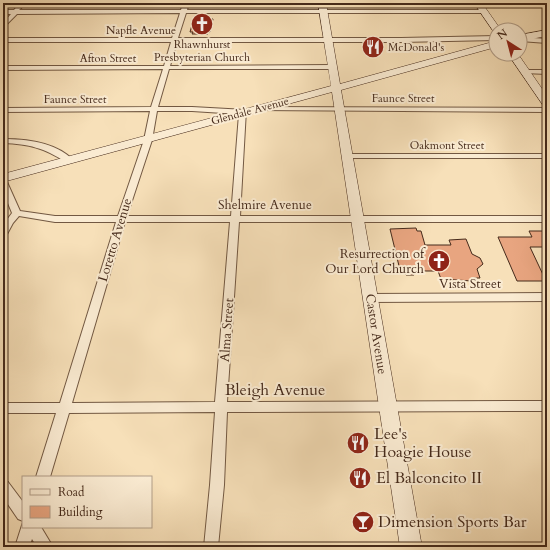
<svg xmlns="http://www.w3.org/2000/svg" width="550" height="550" viewBox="0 0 550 550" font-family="Cardo,serif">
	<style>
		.building { fill: #e8a580; stroke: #452a1b }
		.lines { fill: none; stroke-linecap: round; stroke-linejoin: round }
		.street-casing { stroke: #725842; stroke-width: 2 }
		.secondary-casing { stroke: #452a1b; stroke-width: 1 }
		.street { fill: #faebd2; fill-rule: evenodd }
		.secondary { fill: #faebd2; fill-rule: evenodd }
		.labels { text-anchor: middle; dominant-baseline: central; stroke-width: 4; stroke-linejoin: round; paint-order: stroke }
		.far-street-label { font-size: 11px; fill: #452a1b; stroke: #faebd2 }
		.far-poi-label { font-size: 11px; fill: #452a1b; stroke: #faebd2 }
		.street-label { font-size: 13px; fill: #452a1b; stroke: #faebd2 }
		.poi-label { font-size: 13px; fill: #452a1b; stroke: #faebd2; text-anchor: end }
		.near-street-label { font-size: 16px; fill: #452a1b; stroke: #faebd2 }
		.near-poi-label { font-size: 16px; fill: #452a1b; stroke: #faebd2; text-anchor: start }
	</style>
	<rect width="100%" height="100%" fill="#f7e0b9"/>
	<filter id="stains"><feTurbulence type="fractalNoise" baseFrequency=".005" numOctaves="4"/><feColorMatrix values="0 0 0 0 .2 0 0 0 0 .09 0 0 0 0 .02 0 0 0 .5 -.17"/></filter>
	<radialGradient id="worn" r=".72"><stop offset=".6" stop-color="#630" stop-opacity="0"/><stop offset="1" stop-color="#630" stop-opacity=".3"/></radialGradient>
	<g class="building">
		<path d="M194 18 213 19 210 32 207 33 208 34H192L193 32H190Z"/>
		<path d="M416 228 417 231H421L425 245H451L449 240 466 239 472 254 480 258 483 264 477 269 480 278H472V281L441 279 438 271H413L414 275H406L405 270H400L390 229Z"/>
		<path d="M529 231H547V247H530L546 281H517L498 237H532Z"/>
	</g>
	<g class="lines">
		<g class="street-casing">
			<g id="street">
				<path d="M20 3H26L19 10H181L183 3H189L187 10H486V12L484 13H186L178 38H401L496 36V40L401 42H177L170 66 332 65 335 67 332 69H169L158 107H192L246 110 240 216H547V222H239L227 402 547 401V411L227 412 224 485 218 547H204L210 485 215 412 69 413 50 477H36L56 413H3V403H60L116 222H55L19 216 13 223 6 236 3 237V225L12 213 3 191V179L7 182 20 211 55 216H118L144 140 150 111 3 112V108L151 107 163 69 3 70V66H164L171 42H3V38H172L180 13 17 14 3 28V23L11 14H3V10H14ZM157 111H192L239 114 231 216H127L152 140ZM125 222H230L215 402 72 403Z"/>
				<path d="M520 37 547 39V43L520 41Z"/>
				<path d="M526 70H547V74L524 73V71Z"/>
				<path d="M258 107 547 108V112L256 110V108Z"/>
				<path d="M3 139C26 139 56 142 73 160L69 162H66C44 148 29 144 3 143Z"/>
				<rect x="344" y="154" width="203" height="4"/>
				<path d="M547 293V301L370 302 366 301 365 298 366 295 370 294Z"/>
				<path d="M3 480 8 482 23 502V521L18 519 3 497Z"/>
				<path d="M23 522V527H41L53 547H37L32 539 29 547H15Z"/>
			</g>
		</g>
		<g class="secondary-casing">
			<g id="secondary">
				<path d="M318 3H326L340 84 496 41V47L341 90 422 547H400L332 92 3 182V174L331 86Z"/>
				<path d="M474 3H482L501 30H496V32H494Z"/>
				<path d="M547 30V36L520 41V35Z"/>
				<path d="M508 54H518L547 96V106L543 105Z"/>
			</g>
		</g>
		<use href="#street" class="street"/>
		<use href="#secondary" class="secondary"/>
	</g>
	<defs>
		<g id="church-disc" transform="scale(1.15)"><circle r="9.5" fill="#8f2418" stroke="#faebd2"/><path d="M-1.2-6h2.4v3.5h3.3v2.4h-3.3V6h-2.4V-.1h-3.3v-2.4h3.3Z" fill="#fff"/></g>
		<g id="restaurant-disc" transform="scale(1.15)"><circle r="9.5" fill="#8f2418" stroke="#faebd2"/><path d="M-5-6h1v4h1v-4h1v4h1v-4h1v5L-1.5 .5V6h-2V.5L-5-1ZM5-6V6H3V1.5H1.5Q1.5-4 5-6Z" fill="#fff"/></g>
		<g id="bar-disc" transform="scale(1.15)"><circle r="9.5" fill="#8f2418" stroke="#faebd2"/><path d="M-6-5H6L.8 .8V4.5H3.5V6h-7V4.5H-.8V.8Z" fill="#fff"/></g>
	</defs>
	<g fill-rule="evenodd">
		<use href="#church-disc" x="202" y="24"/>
		<use href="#restaurant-disc" x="373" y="47"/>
		<use href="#church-disc" x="439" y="261"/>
		<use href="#restaurant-disc" x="358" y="443"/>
		<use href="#restaurant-disc" x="360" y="478"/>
		<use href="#bar-disc" x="363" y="522"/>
	</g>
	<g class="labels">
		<g class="far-street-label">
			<text x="141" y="30">Napfle Avenue</text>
			<text x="108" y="58">Afton Street</text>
			<text x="403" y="98">Faunce Street</text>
			<text x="75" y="99">Faunce Street</text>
			<text transform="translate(250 111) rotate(-15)">Glendale Avenue</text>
			<text x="447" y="145">Oakmont Street</text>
		</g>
		<g class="far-poi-label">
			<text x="202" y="44">Rhawnhurst<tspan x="202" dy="13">Presbyterian Church</tspan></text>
			<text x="388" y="47" text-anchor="start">McDonald's</text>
		</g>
		<g class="street-label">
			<text x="265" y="205">Shelmire Avenue</text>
			<text transform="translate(115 240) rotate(-73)">Loretto Avenue</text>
			<text x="470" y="284">Vista Street</text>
			<text transform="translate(227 330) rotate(-86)">Alma Street</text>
			<text transform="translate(376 334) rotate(81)">Castor Avenue</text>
		</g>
		<g class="poi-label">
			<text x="424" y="254">Resurrection of<tspan x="424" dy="15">Our Lord Church</tspan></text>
		</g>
		<g class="near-street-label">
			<text x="275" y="390">Bleigh Avenue</text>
		</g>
		<g class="near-poi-label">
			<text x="374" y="434">Lee's<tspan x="374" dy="18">Hoagie House</tspan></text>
			<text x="376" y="478">El Balconcito II</text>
			<text x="378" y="522">Dimension Sports Bar</text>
		</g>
	</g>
	<rect width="550" height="550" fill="none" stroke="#f7e0b9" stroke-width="16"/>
	<rect x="4" y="4" width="542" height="542" fill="none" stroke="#452a1b" stroke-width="2"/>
	<rect x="8" y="8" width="534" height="534" fill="none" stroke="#452a1b"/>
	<rect x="22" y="476" width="130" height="52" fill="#faebd2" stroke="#b29e89"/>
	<rect x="30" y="489" width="20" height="6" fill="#faebd2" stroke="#b29e89"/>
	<text x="58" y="496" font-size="12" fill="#452a1b">Road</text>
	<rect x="30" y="506" width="20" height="12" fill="#e8a580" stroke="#b29e89"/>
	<text x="58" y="516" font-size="12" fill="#452a1b">Building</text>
	<g transform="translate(508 42) rotate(324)"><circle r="19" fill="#faebd2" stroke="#b29e89"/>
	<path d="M0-3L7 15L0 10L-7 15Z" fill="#8f2418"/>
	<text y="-6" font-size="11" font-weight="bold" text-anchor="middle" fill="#452a1b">N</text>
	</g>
	<rect width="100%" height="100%" filter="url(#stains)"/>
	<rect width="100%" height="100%" fill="url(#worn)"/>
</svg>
